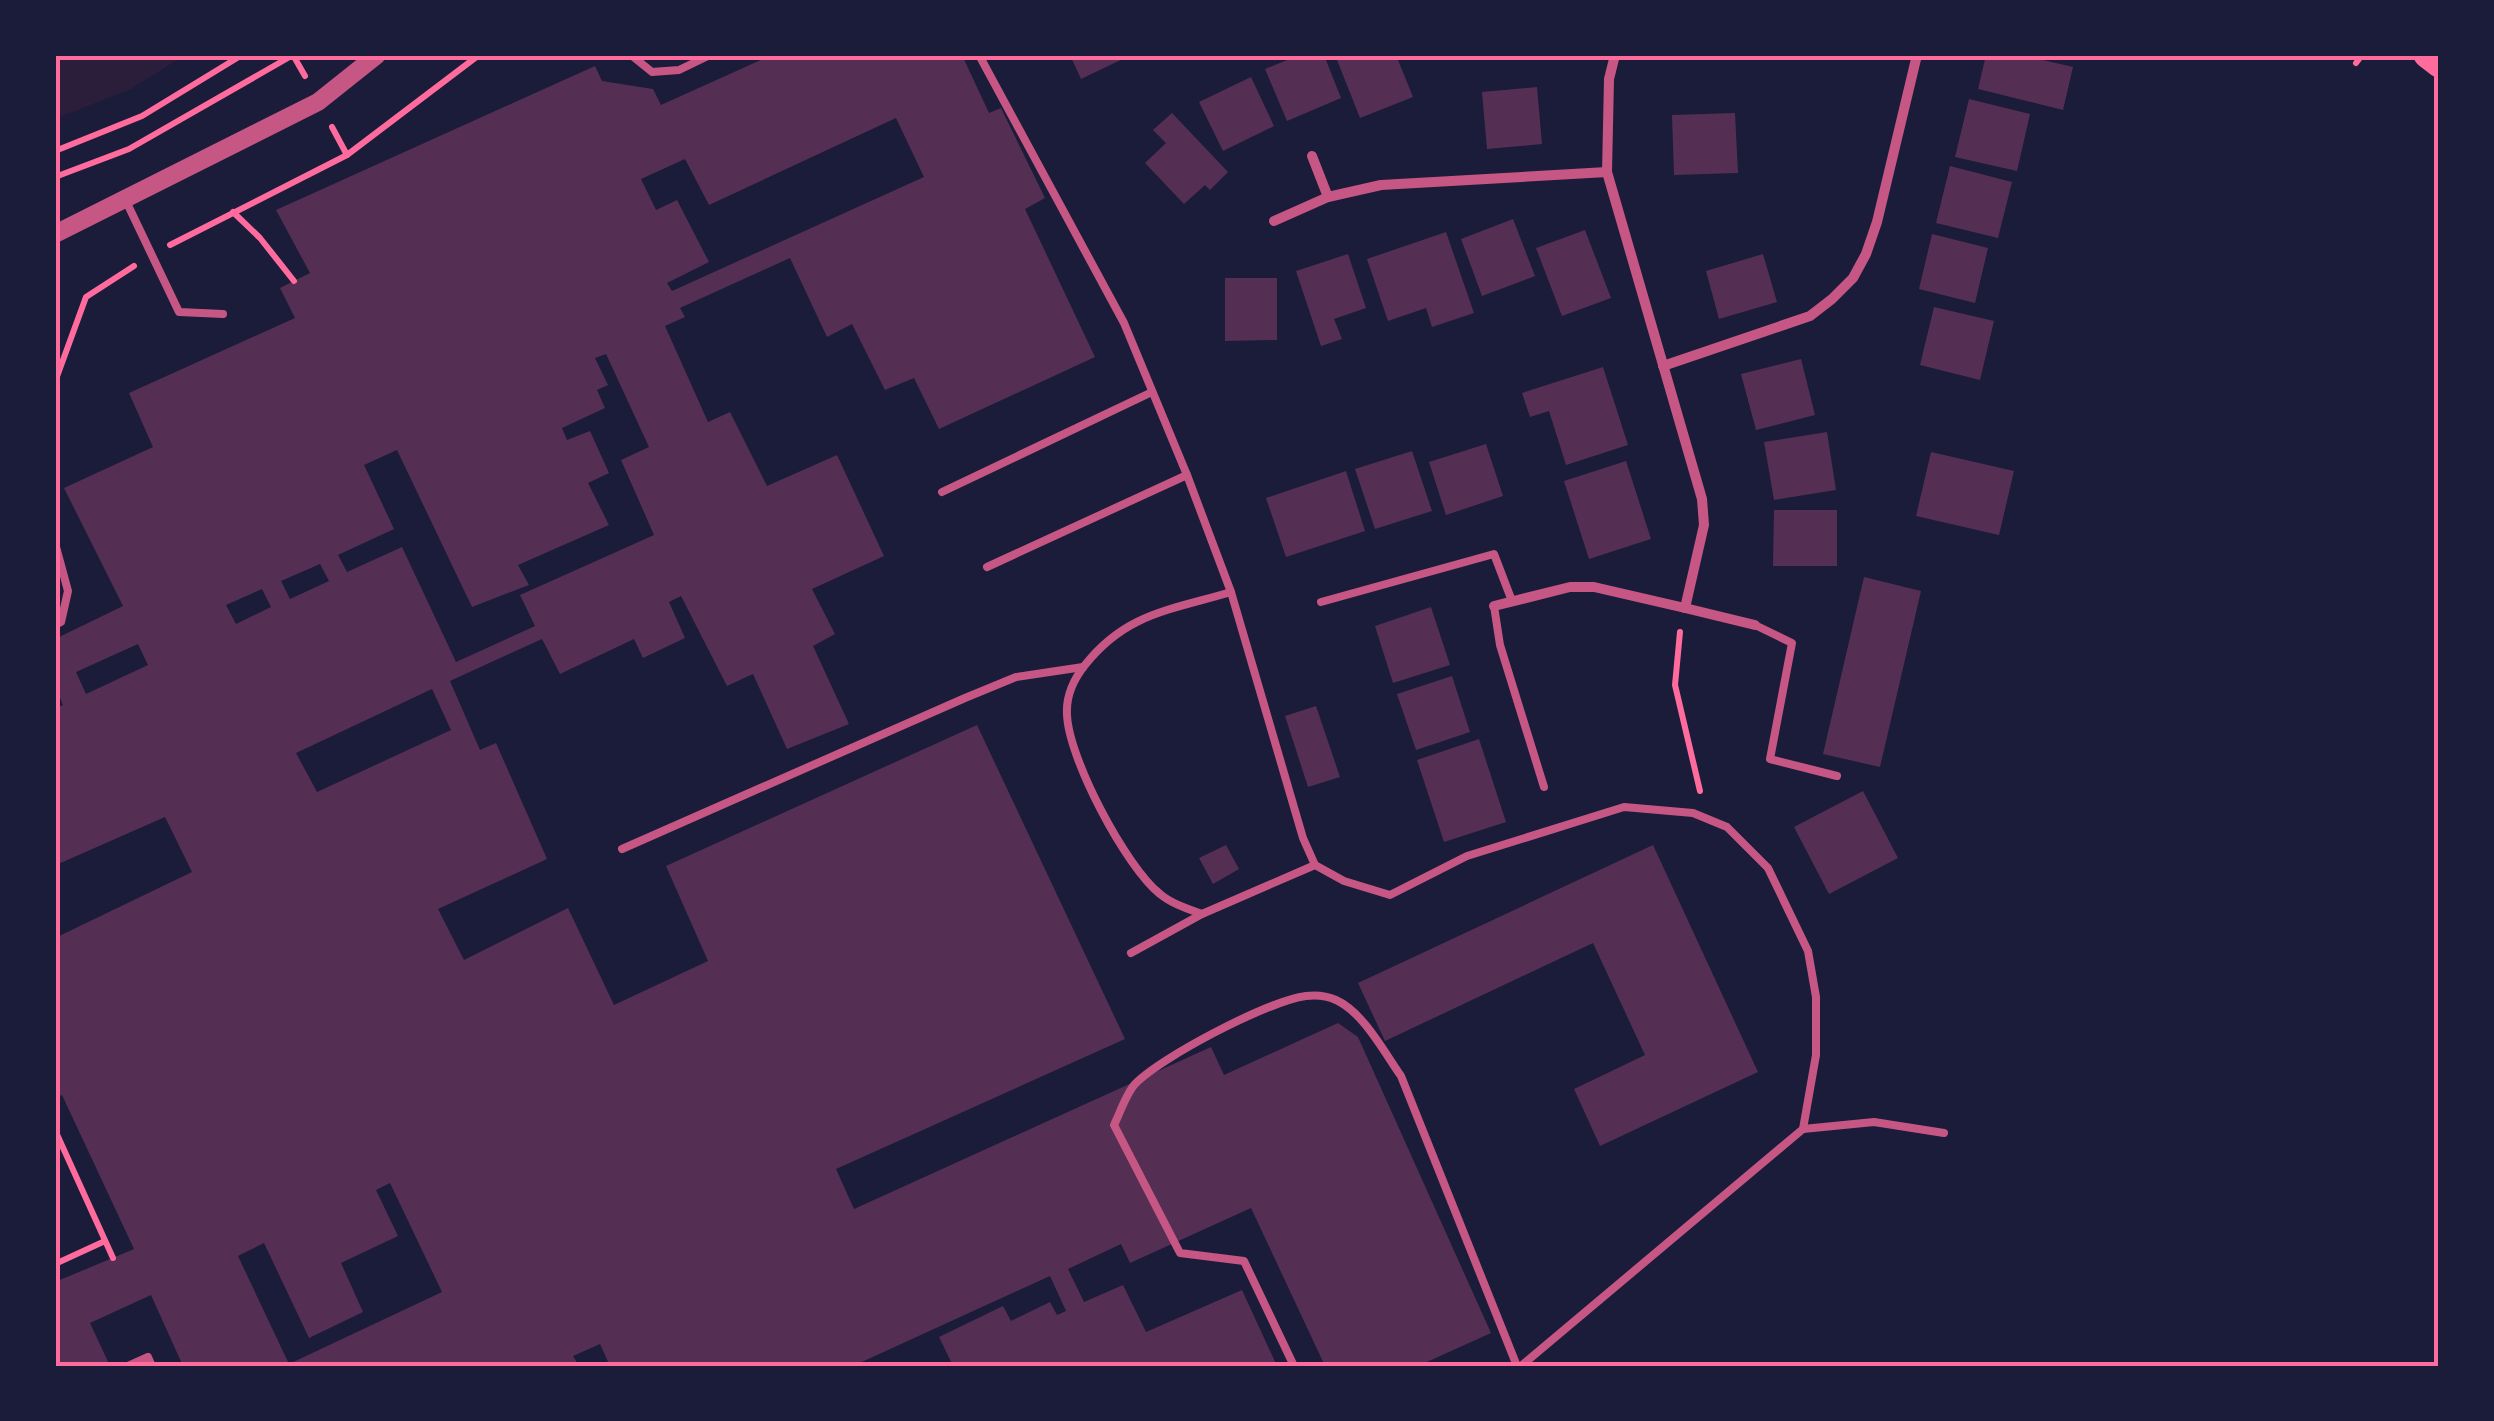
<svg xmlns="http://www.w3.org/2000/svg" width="2494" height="1421" viewBox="0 0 2494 1421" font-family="Merriweather,serif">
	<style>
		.green { fill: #2a1e3b }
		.building { fill: #542f53; fill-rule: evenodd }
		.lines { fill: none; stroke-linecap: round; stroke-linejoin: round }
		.path { stroke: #ff6b9d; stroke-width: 6 }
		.service { stroke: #c65784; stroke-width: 8 }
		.minor { stroke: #c65784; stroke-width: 10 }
		.tertiary { stroke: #c65784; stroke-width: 18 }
		.primary { stroke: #ff6b9d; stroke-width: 25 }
		.neatline { fill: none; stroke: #ff6b9d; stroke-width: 4 }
	</style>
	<rect width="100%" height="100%" fill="#1b1b3a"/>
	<path class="green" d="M55 55H185L131 89 55 119Z"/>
	<g class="building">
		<path d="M772 55H962L989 113 1001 108 1045 198 1025 209 1095 357 939 429 914 378 885 390 852 324 827 337 790 258 680 308 685 317 665 326 708 422 730 412 767 486 837 455 884 556 812 589 835 634 813 646 849 724 787 749 753 674 727 686 681 596 669 602 685 638 643 658 634 639 560 674 542 639 450 681 480 750 496 743 547 859 438 909 464 960 568 908 614 1005 708 961 666 866 977 725 1125 1039 836 1169 854 1209 1211 1047 1224 1075 1338 1023 1358 1037 1491 1333 1418 1366H1325L1251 1208 1130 1263 1121 1244 1068 1269 1084 1302 1123 1285 1146 1332 1242 1290 1277 1366H953L939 1337 1003 1306 1011 1321 1050 1302 1057 1315 1066 1311 1050 1276 853 1366H610L600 1344 573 1356 579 1366H555L554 1363 547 1366H183L151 1295 90 1323 110 1366H55V1282L134 1249 62 1095 55 1098V938L192 872 165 817 56 865 55 862V709L63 705 55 686V639L123 606 64 488 153 447 129 393 295 318 280 288 310 273 276 210 595 66 602 81 653 89 661 105ZM896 118 924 177 672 291 667 283 709 262 677 200 656 210 641 179 685 159 709 205ZM606 354 649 447 621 460 654 535 520 595 535 626 456 662 402 547 347 572 338 555 394 529 364 465 397 450 472 607 529 585 518 565 609 525 588 483 609 473 590 431 567 440 562 428 605 408 597 390 608 385 595 358ZM320 564 329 581 290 599 281 581ZM262 589 271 607 236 624 226 605ZM138 644 148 665 86 694 76 672ZM432 689 451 730 317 792 296 753ZM390 1183 442 1292 289 1364 238 1256 264 1243 309 1338 363 1312 341 1263 398 1236 376 1190Z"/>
		<path d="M1070 55H1131L1081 79Z"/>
		<path d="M1300 55H1324L1341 98 1287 121 1265 69Z"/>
		<path d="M1348 55H1396L1413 97 1360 118 1337 60Z"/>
		<path d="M1986 55H2021L2073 67 2063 110 1978 89Z"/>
		<path d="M1251 77 1274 126 1223 151 1199 102Z"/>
		<path d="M1537 87 1542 144 1487 149 1482 92Z"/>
		<path d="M1969 99 2030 114 2017 171 1955 157Z"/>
		<path d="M1172 113 1228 172 1210 190 1205 185 1184 204 1145 163 1166 143 1153 130Z"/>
		<path d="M1735 113 1738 173 1674 175 1672 115Z"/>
		<path d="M1950 166 2012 182 1998 238 1936 223Z"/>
		<path d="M1513 219 1535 276 1482 296 1461 239Z"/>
		<path d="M1585 230 1611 298 1562 316 1536 248Z"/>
		<path d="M1446 232 1474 313 1432 327 1426 308 1388 321 1367 259Z"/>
		<path d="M1932 234 1988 248 1975 303 1919 289Z"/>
		<path d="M1348 254 1366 308 1334 319 1342 339 1321 346 1296 271Z"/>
		<path d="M1763 254 1777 302 1719 319 1706 271Z"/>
		<path d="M1225 278H1277V340L1225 341Z"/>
		<path d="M1934 307 1994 321 1980 380 1920 365Z"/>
		<path d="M1801 359 1815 415 1756 430 1741 374Z"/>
		<path d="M1603 367 1628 445 1566 465 1549 411 1530 417 1522 393Z"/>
		<path d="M1827 432 1836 490 1774 500 1764 442Z"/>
		<path d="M1486 444 1503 496 1446 515 1429 462Z"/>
		<path d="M1412 451 1432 511 1375 529 1355 469Z"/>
		<path d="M1931 452 2014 471 1999 535 1916 516Z"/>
		<path d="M1626 461 1651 539 1589 559 1564 481Z"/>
		<path d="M1346 471 1365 531 1286 557 1266 498Z"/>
		<path d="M1774 510H1837V566H1773Z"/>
		<path d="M1864 577 1921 591 1880 767 1823 754Z"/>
		<path d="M1431 607 1450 665 1393 683 1375 626Z"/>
		<path d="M1452 676 1470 732 1416 750 1397 694Z"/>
		<path d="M1316 706 1340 777 1308 787 1285 716Z"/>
		<path d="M1479 739 1506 822 1444 842 1417 760Z"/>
		<path d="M1863 791 1898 858 1829 894 1794 827Z"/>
		<path d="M1226 845 1239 869 1213 884 1199 858Z"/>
		<path d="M1653 845 1758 1072 1600 1146 1574 1089 1645 1055 1593 943 1385 1041 1358 983Z"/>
	</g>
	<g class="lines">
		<g class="path">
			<path d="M293 55 305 76"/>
			<path d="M2356 63 2362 55"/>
			<path d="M332 127 347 155"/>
			<path d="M55 151 142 116 242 55"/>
			<path d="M55 177 129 149 293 55"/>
			<path d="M233 212 260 238 294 281"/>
			<path d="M170 245 347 155 479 55"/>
			<path d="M55 382 86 297 134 266"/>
			<path d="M1680 632 1675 685 1700 791"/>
			<path d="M55 1130 113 1258"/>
			<path d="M55 1264 105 1241"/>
		</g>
		<g class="service">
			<path d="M631 55 652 72 679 70 710 55"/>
			<path d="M979 55 1124 323 1187 475 1231 592"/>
			<path d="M126 201 179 312 223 314"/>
			<path d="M942 492 1152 392"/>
			<path d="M55 543 68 591 61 622 55 625"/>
			<path d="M987 567 1187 475"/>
			<path d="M1321 602 1494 554 1512 601"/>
			<path d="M1494 606 1500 645 1544 787"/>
			<path d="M1755 625 1792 643 1770 759 1837 776"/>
			<path d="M622 849 965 698 1016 677 1083 667"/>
			<path d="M1315 865 1202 914C1188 909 1172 904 1160 894 1126 867 1068 758 1067 714 1066 695 1073 680 1085 665 1126 613 1171 610 1231 592L1303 838 1315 865 1344 881 1390 895 1467 856 1624 807 1693 813 1727 827 1768 868 1808 951 1816 997V1055L1803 1129"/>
			<path d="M1131 953 1202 914"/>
			<path d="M128 1366 148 1357 152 1366"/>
			<path d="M1294 1366 1244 1261 1180 1253 1114 1125C1120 1113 1126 1094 1135 1084 1161 1057 1268 1001 1306 996 1315 995 1327 996 1336 1000 1363 1012 1384 1052 1401 1076L1517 1366"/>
			<path d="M1521 1366 1803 1129 1874 1122 1944 1133"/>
		</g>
		<g class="minor">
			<path d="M1615 55 1609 79 1607 172 1702 499 1704 525 1685 608 1755 625"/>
			<path d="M1312 156 1328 197"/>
			<path d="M1274 221 1328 197 1381 185 1607 172"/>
			<path d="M1663 366 1810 316 1832 299 1853 278 1866 254 1877 222 1917 55"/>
			<path d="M1494 606 1570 587H1594L1685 608"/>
		</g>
		<path class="tertiary" d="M55 234 318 102 377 55"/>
		<path class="primary" d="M2426 55 2439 65"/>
	</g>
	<rect width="2494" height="1421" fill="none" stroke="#1b1b3a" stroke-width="115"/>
	<rect x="58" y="58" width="2378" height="1306" class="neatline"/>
</svg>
